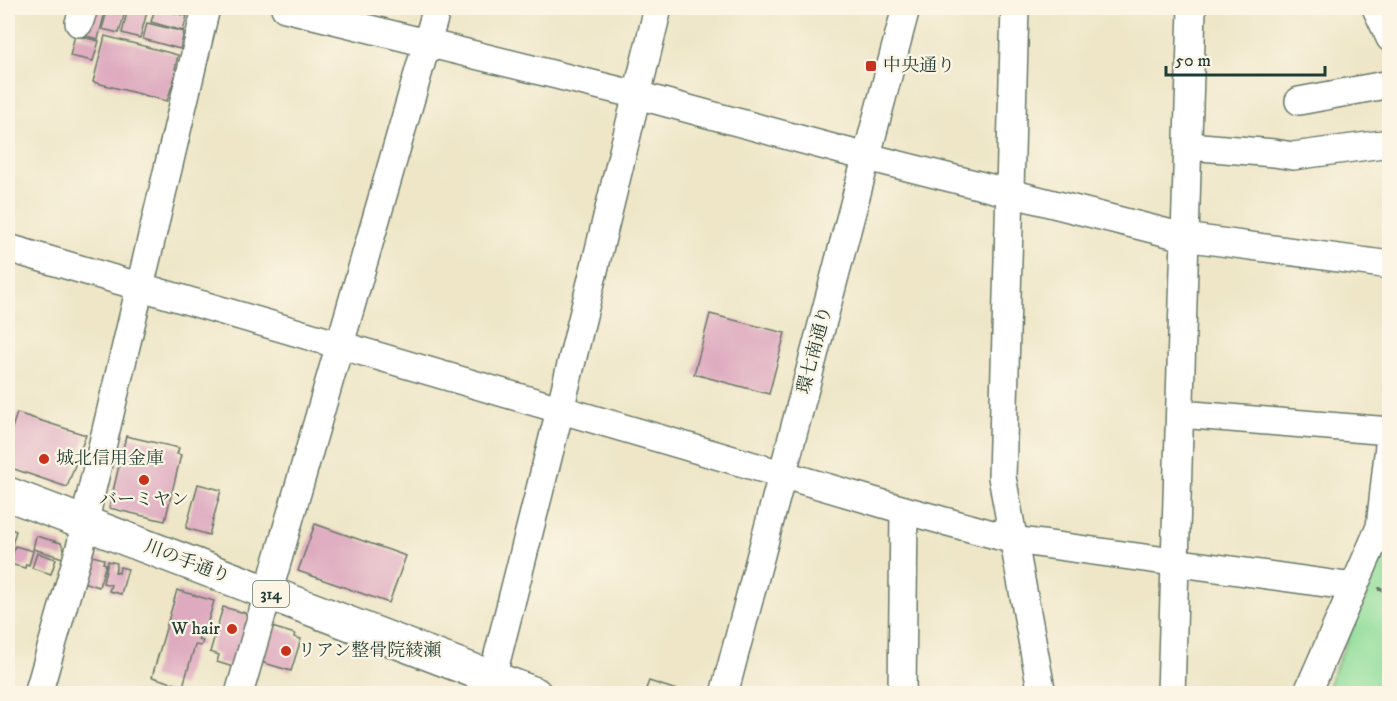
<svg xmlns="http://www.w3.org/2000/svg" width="1397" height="701" viewBox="0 0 1397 701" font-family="'IM FELL DW Pica','Noto Serif JP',serif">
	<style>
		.green { fill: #92de9b; stroke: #588e68; stroke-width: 1.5 }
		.building { fill: #deaabf }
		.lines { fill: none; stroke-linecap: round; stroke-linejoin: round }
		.minor-casing { stroke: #677867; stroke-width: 30 }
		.major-casing { stroke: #677867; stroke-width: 36 }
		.path { stroke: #677867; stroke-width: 4; stroke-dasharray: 4.5 4.5; stroke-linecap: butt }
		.minor { stroke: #fff; stroke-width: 27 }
		.major { stroke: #fff; stroke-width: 33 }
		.poi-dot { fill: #c8321e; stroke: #fcf5e5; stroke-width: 2 }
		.labels { text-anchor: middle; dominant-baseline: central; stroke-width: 4.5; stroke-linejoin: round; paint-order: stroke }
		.shield { fill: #fcf5e5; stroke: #617469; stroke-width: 1.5 }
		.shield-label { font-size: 16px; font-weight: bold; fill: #1f3d34 }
		.poi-label { font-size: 18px; fill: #1f3d34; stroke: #fcf5e5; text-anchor: start }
		.street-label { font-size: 18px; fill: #1f3d34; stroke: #fcf5e5 }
	</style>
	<rect width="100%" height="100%" fill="#fcf5e5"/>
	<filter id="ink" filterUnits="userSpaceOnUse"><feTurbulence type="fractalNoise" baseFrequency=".0167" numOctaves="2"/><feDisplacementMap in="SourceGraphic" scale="12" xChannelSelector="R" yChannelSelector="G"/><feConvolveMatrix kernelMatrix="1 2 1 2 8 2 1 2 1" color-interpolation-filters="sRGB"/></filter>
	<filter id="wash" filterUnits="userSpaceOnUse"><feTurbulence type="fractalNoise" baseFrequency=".008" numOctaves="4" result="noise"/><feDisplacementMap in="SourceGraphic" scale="24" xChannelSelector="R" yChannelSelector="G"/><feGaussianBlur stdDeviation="1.35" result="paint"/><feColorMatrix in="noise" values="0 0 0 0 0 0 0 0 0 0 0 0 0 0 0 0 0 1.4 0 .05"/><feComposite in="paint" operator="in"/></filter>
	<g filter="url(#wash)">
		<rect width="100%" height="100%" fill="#eee6c7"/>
		<path class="green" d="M1389 541V693H1325Z"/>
		<g id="blocks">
			<g class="building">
				<path d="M88 8H106L98 39 82 35Z"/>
				<path d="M108 8H126L119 33 102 29Z"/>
				<path d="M128 8H148L140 38 122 33Z"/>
				<path d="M155 8 187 16 183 31 151 22Z"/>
				<path d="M166 8H192L190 14Z"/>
				<path d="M147 23 184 32 180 49 143 39Z"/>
				<path d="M75 35 99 41 93 61 70 56Z"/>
				<path d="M105 36 178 55 175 69 177 70 167 101 93 82Z"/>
				<path d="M710 314 785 333 769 394 694 374Z"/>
				<path d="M17 413 86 435 67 487 8 467V440Z"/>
				<path d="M126 436 179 448 177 454 181 455 165 521 109 508Z"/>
				<path d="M198 484 221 490 209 535 186 528Z"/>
				<path d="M315 524 406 556 389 603 298 571Z"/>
				<path d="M8 528 16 531 8 558Z"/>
				<path d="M36 536 61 543 65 551 63 558 33 549Z"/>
				<path d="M15 546 33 551 29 565 26 564 25 568 10 564Z"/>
				<path d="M37 553 56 559 51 574 32 568Z"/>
				<path d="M92 556 104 559 103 563 106 564 99 587 79 581 86 559Z"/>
				<path d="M108 561 117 563 115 572 119 573 120 567 128 569 121 594 109 591 111 585 103 583Z"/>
				<path d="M177 590 214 601 204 635 200 633 198 640 203 641 201 646 195 645 183 686 152 677Z"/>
				<path d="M223 607 245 613 248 619 233 667 217 662 219 655 210 652Z"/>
				<path d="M272 627 295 634 294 637 301 639 291 671 261 662Z"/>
				<path d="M649 681 686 693V694H644Z"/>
			</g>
		</g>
	</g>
	<g filter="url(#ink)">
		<use href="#blocks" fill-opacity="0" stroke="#677867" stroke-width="1.5"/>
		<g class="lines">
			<g class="minor-casing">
				<g id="minor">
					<path d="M285 8 637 95 844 151 1184 237 1390 265"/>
					<path d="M1015 8 1002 477 1042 694"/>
					<path d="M1376 8 1390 38"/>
					<path d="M79 23 84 8"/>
					<path d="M1299 101 1390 84"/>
					<path d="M1188 146 1274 153 1293 156 1390 143"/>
					<path d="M8 248 904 510 1014 540 1354 587"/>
					<path d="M1180 414 1390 431"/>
					<path d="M38 694 81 544 89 502 206 8"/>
					<path d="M239 694 437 8"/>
					<path d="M488 694 557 422 658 8"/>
					<path d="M724 694 906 8"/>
					<path d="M902 694 904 510"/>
					<path d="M1171 694 1192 8"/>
					<path d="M1307 694 1380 527 1390 436"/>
				</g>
			</g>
			<g class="major-casing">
				<path id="major" d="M8 494 535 694"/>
			</g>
			<path class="path" d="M1378 589 1390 590"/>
			<use href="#minor" class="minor"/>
			<use href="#major" class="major"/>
		</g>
	</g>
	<g class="poi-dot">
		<rect x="865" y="60" width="12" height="12" rx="3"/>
		<circle cx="44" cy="459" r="6"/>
		<circle cx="144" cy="480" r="6"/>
		<circle cx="232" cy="629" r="6"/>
		<circle cx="286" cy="651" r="6"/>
	</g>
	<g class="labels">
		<rect class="shield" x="253" y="581" width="36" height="26" rx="4.5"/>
		<g class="shield-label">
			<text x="271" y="594">314</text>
		</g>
		<g class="poi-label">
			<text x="883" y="66">中央通り</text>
			<text x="56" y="459">城北信用金庫</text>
			<text x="144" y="500" text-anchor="middle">バーミヤン</text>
			<text x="220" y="629" text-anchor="end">W hair</text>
			<text x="298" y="651">リアン整骨院綾瀬</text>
		</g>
		<g class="street-label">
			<text transform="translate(815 350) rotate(-75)">環七南通り</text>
			<text transform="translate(187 562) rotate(21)">川の手通り</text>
		</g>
	</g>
	<rect width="1397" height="701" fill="none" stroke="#fcf5e5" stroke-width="30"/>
	<path d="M1166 66v9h159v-9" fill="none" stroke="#1f3d34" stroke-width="3"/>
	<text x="1175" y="66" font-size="18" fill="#1f3d34" stroke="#fcf5e5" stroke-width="4.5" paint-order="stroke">50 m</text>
</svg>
